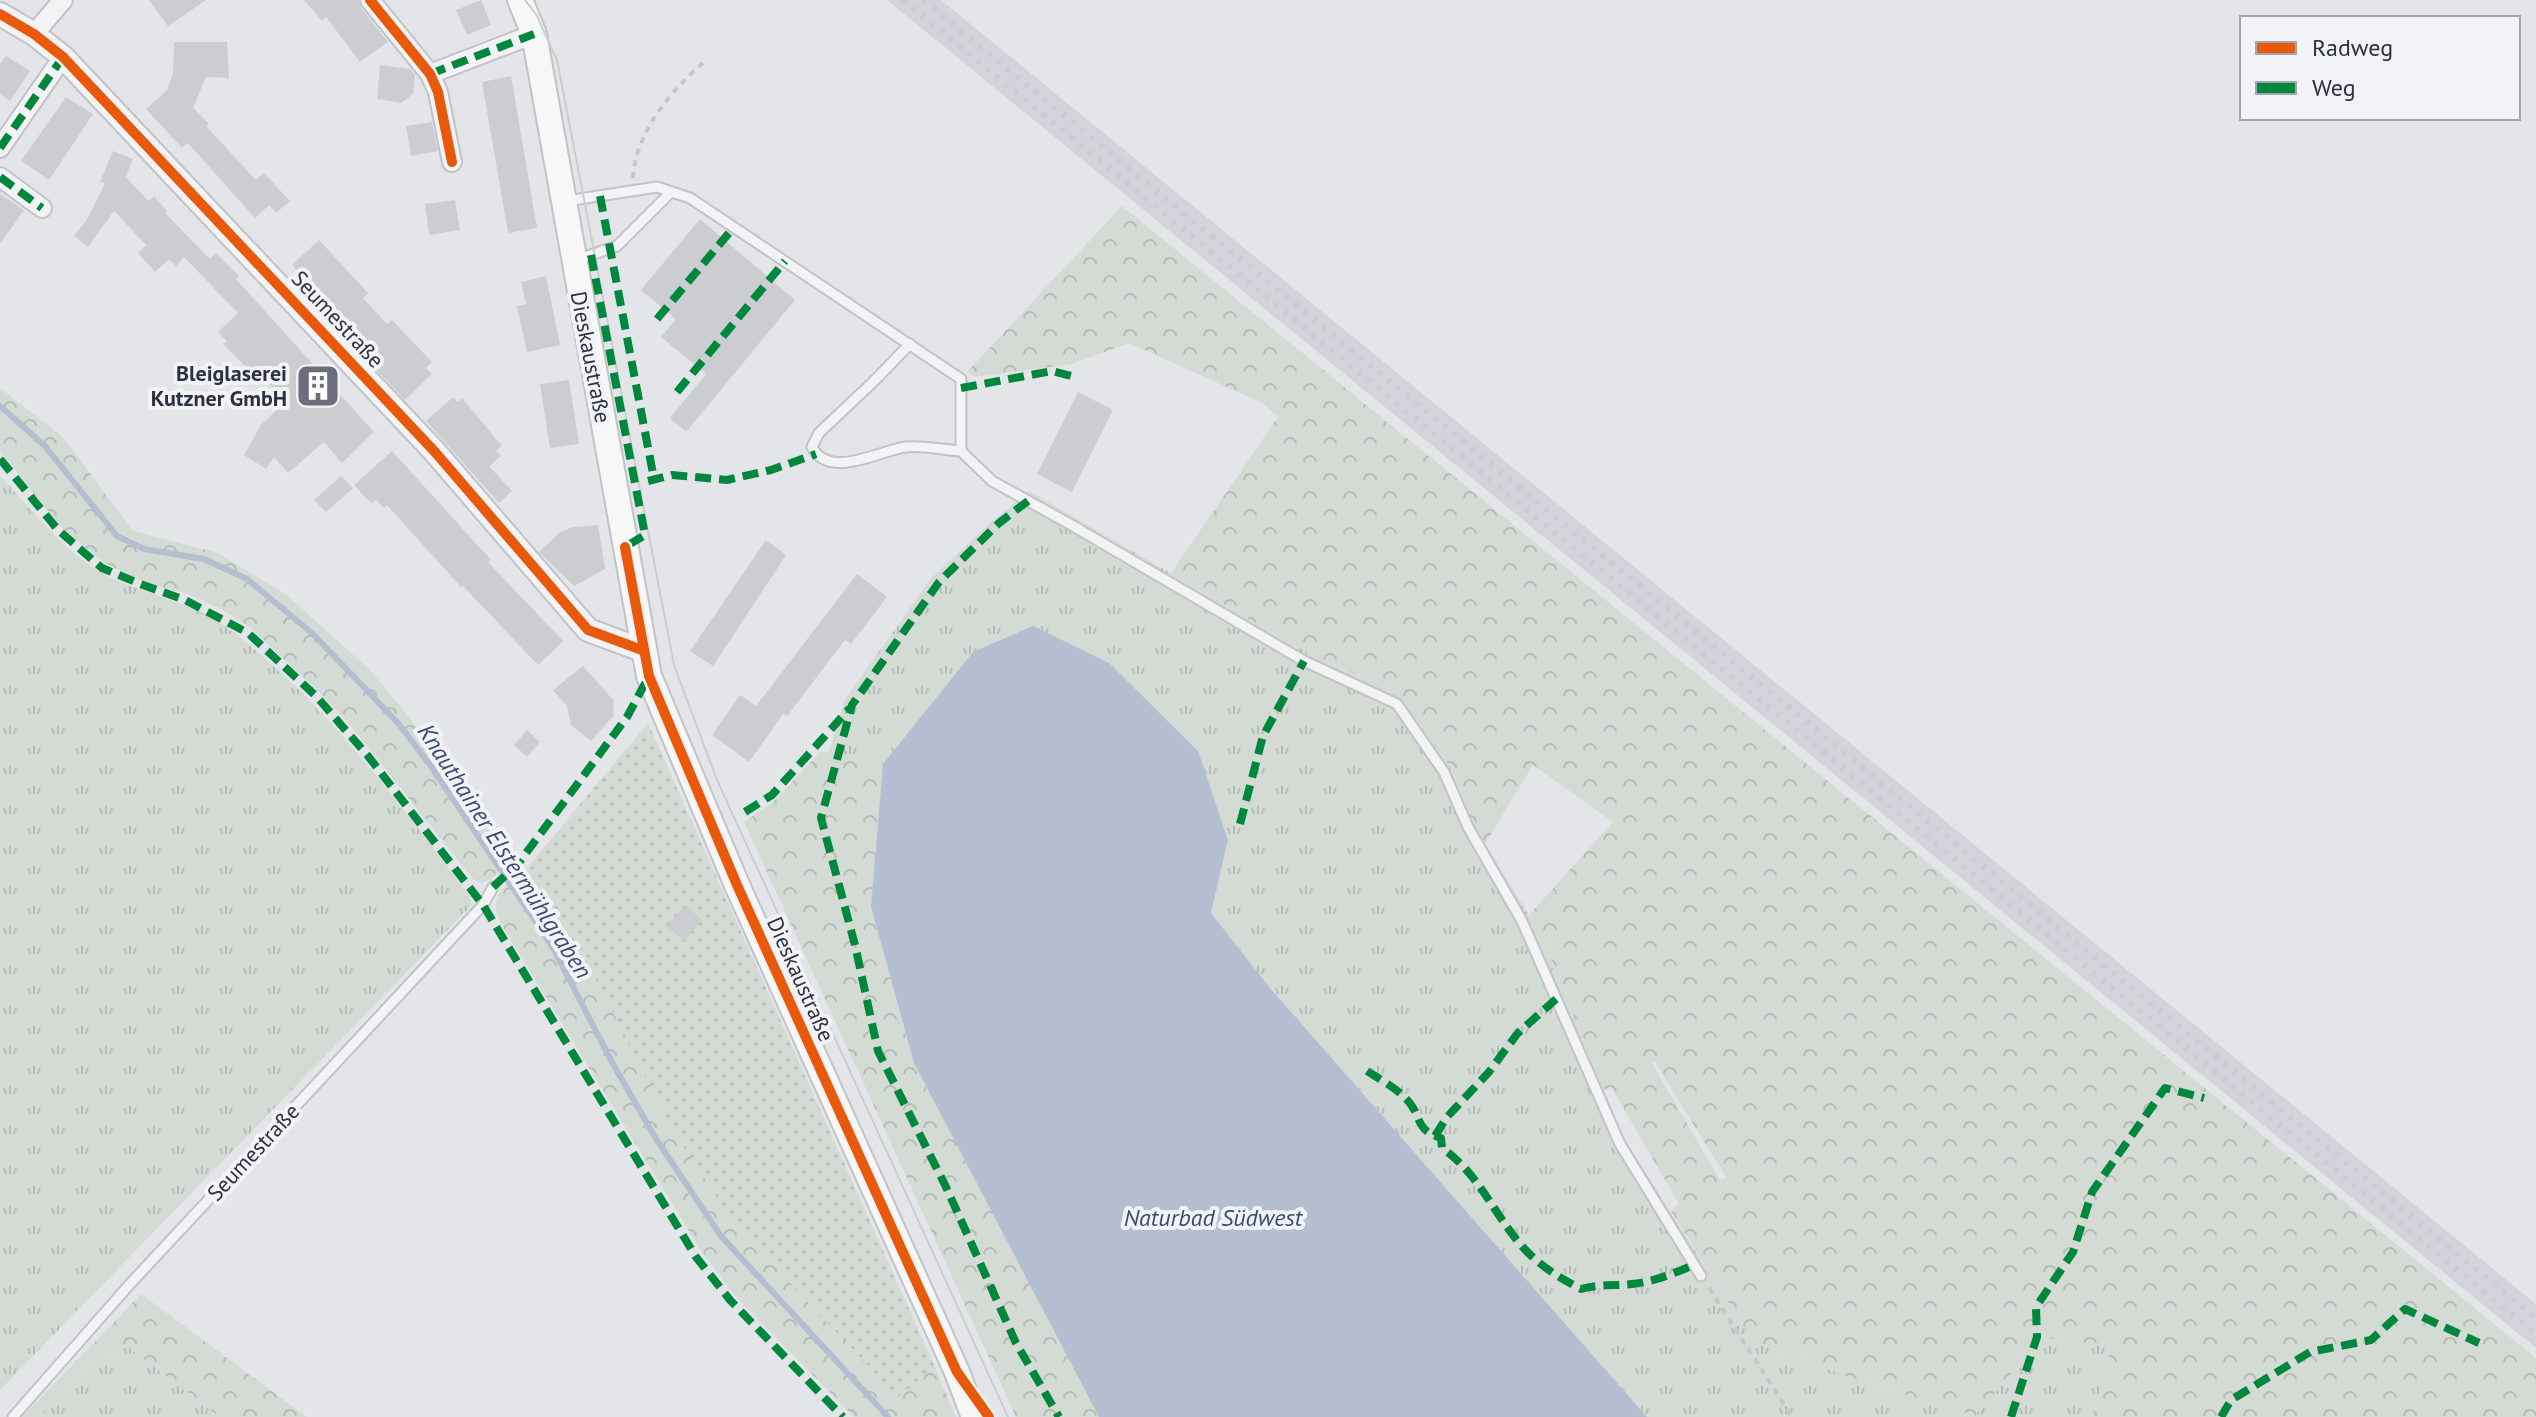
<svg xmlns="http://www.w3.org/2000/svg" width="2536" height="1417" viewBox="0 0 2536 1417" font-family="'PT Sans',sans-serif">
	<style>
		.built { fill: #d3d4db }
		.grass { fill: url(#grass-tufts) }
		.forest { fill: url(#forest-crowns); fill-rule: evenodd }
		.garden { fill: url(#garden-dots) }
		.water { fill: #b5bed0 }
		.lines { fill: none; stroke-linecap: round; stroke-linejoin: round }
		.stream { stroke: #b5bed0; stroke-width: 6 }
		.building { fill: #cccdd1 }
		.service-casing { stroke: #c2c3c7; stroke-width: 13 }
		.minor-casing { stroke: #c2c3c7; stroke-width: 22 }
		.tertiary-casing { stroke: #c2c3c7; stroke-width: 26 }
		.secondary-casing { stroke: #c2c3c7; stroke-width: 28 }
		.path { stroke: #c5c6ca; stroke-width: 4; stroke-dasharray: 6 6; stroke-linecap: butt }
		.service { stroke: #f3f3f5; stroke-width: 9 }
		.minor { stroke: #f3f3f5; stroke-width: 18 }
		.tertiary { stroke: #f3f3f5; stroke-width: 22 }
		.secondary { stroke: #f7f7f7; stroke-width: 24 }
		.tram { stroke: #cccdd0; stroke-width: 2 }
		.rail { stroke: #cccdd0; stroke-width: 6; stroke-dasharray: 4 8; stroke-linecap: butt }
		.quiet { stroke: #00873e; stroke-width: 8; stroke-dasharray: 16 8; stroke-linecap: butt }
		.cycleway-casing { stroke: #f2f3f7; stroke-width: 15 }
		.cycleway { stroke: #e8590c; stroke-width: 10 }
		.labels { text-anchor: middle; dominant-baseline: central; stroke-width: 8; stroke-linejoin: round; paint-order: stroke }
		.street-label { font-size: 22px; fill: #2c3040; stroke: #f2f3f7 }
		.poi-label { font-size: 22px; font-weight: bold; fill: #2c3040; stroke: #f2f3f7; text-anchor: end }
		.water-label { font-size: 24px; font-style: italic; fill: #3a4a71; stroke: #f2f3f7 }
	</style>
	<defs>
		<pattern id="grass-tufts" width="24" height="20" patternUnits="userSpaceOnUse" patternTransform="scale(2)"><rect width="24" height="20" fill="#d4dbd5"/><path d="M3 7l-1-3M5 7V3M7 7l1-3M15 17l-1-3M17 17v-4M19 17l1-3" fill="none" stroke="#b6bcb8"/></pattern>
		<pattern id="forest-crowns" width="20" height="18" patternUnits="userSpaceOnUse" patternTransform="scale(2)"><rect width="20" height="18" fill="#d4dbd5"/><path d="M2 6a3 3 0 1 1 6 0M12 15a3 3 0 1 1 6 0" fill="none" stroke="#b6bcb8"/></pattern>
		<pattern id="garden-dots" width="8" height="8" patternUnits="userSpaceOnUse" patternTransform="scale(2)"><rect width="8" height="8" fill="#d4dbd5"/><path d="M2 2h.1M6 6h.1" fill="none" stroke="#b6bcb8" stroke-width="1.8" stroke-linecap="round"/></pattern>
	</defs>
	<rect width="100%" height="100%" fill="#e4e5e9"/>
	<path class="built" d="M887 0H941L2536 1304V1348Z"/>
	<g class="grass">
		<path d="M0 475C34 512 68 559 116 580 146 593 197 606 222 624 322 697 396 799 470 897L472 905 0 1390Z"/>
		<path d="M1029 491 1308 653 1395 691 1453 771 1471 820 1542 937 1624 1139 1753 1341 1849 1377 1975 1415 2010 1376 2027 1350 2045 1336 2066 1343H2110L2105 1384 2091 1417H1647L1270 988 1211 913 1228 840 871 907 808 820 845 699 932 577 988 525Z"/>
		<path d="M127 1346 220 1417H41L87 1365Z"/>
	</g>
	<g class="forest">
		<path d="M1122 206 2536 1358V1417H2091L2105 1384 2110 1343H2066L2045 1336 2027 1350 2010 1376 1975 1416 1849 1377 1753 1341 1671 1211 1679 1204 1611 1087 1604 1090 1542 937 1529 915 1613 822 1533 765 1485 844 1471 820 1453 771 1395 691 1308 653 1171 573 1278 417 1262 403 1129 343 1072 364 975 377 968 371ZM1654 1061 1726 1177V1178L1720 1180 1652 1063Z"/>
		<path d="M0 388 64 438 133 531 218 553 288 596 370 670 447 763 516 854 492 878 482 883 473 879 352 727 320 693 251 628 223 610 187 594 144 582 103 562 61 527 0 451Z"/>
		<path d="M821 751 883 764 871 907 914 1063 1101 1417H1016L744 822 774 801Z"/>
		<path d="M526 868 530 880 898 1397 935 1367 956 1417H854L736 1297 703 1254 500 922C488 891 505 888 526 868Z"/>
		<path d="M141 1294 307 1417H220L127 1346 87 1365 41 1417H22Z"/>
	</g>
	<path class="garden" d="M648 723 935 1367 898 1397 736 1226 673 1131 587 961 530 880 526 869Z"/>
	<path class="water" d="M1033 626 1109 663 1198 751 1228 840 1211 913 1270 988 1647 1417H1099L914 1063 871 907 883 764 973 652Z"/>
	<g class="lines">
		<path class="stream" d="M0 406 45 446 117 536 144 549 204 559 247 579 312 633 398 723 430 765 552 946 613 1064 656 1139 721 1236 888 1417"/>
	</g>
	<g class="building">
		<path d="M149 0H206L168 26Z"/>
		<path d="M304 0H358L361 8 388 42 360 62 326 17 322 21Z"/>
		<path d="M481 0 491 25 467 35 456 10Z"/>
		<path d="M174 42H227L229 78 206 77 193 108 209 124 206 126 256 180 264 173 290 201 276 213 269 205 255 218 188 143 182 148 146 109 167 90 173 74Z"/>
		<path d="M6 56 30 71 10 101 0 94V64Z"/>
		<path d="M380 65 410 69 415 75 413 94 401 103 377 99Z"/>
		<path d="M511 76 537 228 508 233 482 82Z"/>
		<path d="M66 97 93 114 49 180 21 161Z"/>
		<path d="M432 122 438 151 411 156 406 126Z"/>
		<path d="M113 151 133 159 126 177 148 201 154 196 167 211 165 213 210 259 216 253 239 276 236 279 374 432 342 463 324 442 288 473 274 457 266 469 244 455 261 425 286 401 263 378 260 381 223 344 227 341 218 332 238 313 184 257 176 266 169 259 155 272 138 253 146 245 114 211 88 247 74 236 86 221 105 183 100 182Z"/>
		<path d="M0 194 24 210 0 244Z"/>
		<path d="M455 200 460 230 429 235 425 204Z"/>
		<path d="M700 219 795 300 686 432 670 418 706 374 661 337 676 319 641 290Z"/>
		<path d="M319 240 368 293 363 298 387 324 392 320 432 362 426 368 432 374 405 400 350 342 357 336 292 265Z"/>
		<path d="M546 276 560 345 527 352 517 306 526 304 521 282Z"/>
		<path d="M569 380 579 444 550 448 540 384Z"/>
		<path d="M1078 392 1113 410 1072 492 1037 474Z"/>
		<path d="M453 397 458 402 462 398 502 446 496 451 501 456 489 466 512 491 499 503 426 421Z"/>
		<path d="M392 451 491 560 488 562 563 641 538 665 463 586 461 587 387 505 384 508 376 499 372 504 354 485Z"/>
		<path d="M341 476 353 488 326 512 314 500Z"/>
		<path d="M598 525 605 569 574 586 539 552 560 532 573 527Z"/>
		<path d="M766 540 786 555 713 666 690 651Z"/>
		<path d="M857 574 887 597 851 644 845 640 787 716 783 714 749 762 712 735 740 695 756 706Z"/>
		<path d="M583 666 614 701 613 716 591 741 571 725 567 706 553 690Z"/>
		<path d="M527 730 540 742 527 757 514 745Z"/>
		<path d="M686 905 702 920 684 941 667 926Z"/>
	</g>
	<g class="lines">
		<g class="service-casing">
			<g id="service">
				<path d="M566 201 657 187 690 198 961 379V451L992 481 1068 523 1304 661 1397 704 1444 772 1468 827 1522 921 1620 1144 1701 1276"/>
				<path d="M576 260 617 246 671 192"/>
				<path d="M910 344 873 382 819 433 812 447C829 480 879 451 905 447 922 445 944 450 961 451"/>
				<path d="M13 1417 130 1284 483 905 493 887"/>
			</g>
		</g>
		<g class="minor-casing">
			<g id="minor">
				<path d="M370 0 430 74 438 92 452 162"/>
				<path d="M34 34 63 0"/>
				<path d="M430 74 534 34"/>
				<path d="M0 148 63 57"/>
				<path d="M0 177 42 208"/>
			</g>
		</g>
		<g class="tertiary-casing">
			<path id="tertiary" d="M0 14 34 34 63 57 435 452 588 630 642 650"/>
		</g>
		<g class="secondary-casing">
			<path id="secondary" d="M520 0 534 34 649 676 737 885 957 1372 974 1417"/>
		</g>
		<g class="path">
			<path d="M633 178C636 131 671 91 705 61"/>
			<path d="M1709 1288 1792 1417"/>
		</g>
		<use href="#service" class="service"/>
		<use href="#minor" class="minor"/>
		<use href="#tertiary" class="tertiary"/>
		<use href="#secondary" class="secondary"/>
		<path class="tram" d="M525 0 536 14 557 60 674 665 717 780 1008 1417"/>
		<g class="rail">
			<path d="M903 0 2536 1334"/>
			<path d="M923 0 2536 1318"/>
		</g>
		<g class="quiet">
			<path d="M430 74 534 34"/>
			<path d="M0 148 63 57"/>
			<path d="M0 177 42 208"/>
			<path d="M600 196 654 479"/>
			<path d="M591 255 645 535 625 547"/>
			<path d="M657 319 734 227"/>
			<path d="M961 388 1052 371 1071 376"/>
			<path d="M677 392 785 261"/>
			<path d="M0 459 58 530 102 568 143 585 185 600 248 633 317 697 368 756 483 905 696 1257 730 1300 843 1417"/>
			<path d="M648 481 672 475 727 480 771 470 816 454"/>
			<path d="M1028 501 999 523 939 582 852 705 821 818 855 945 878 1051 946 1187 1016 1343 1059 1417"/>
			<path d="M745 812 772 795 850 708"/>
			<path d="M1240 824 1263 736 1304 661"/>
			<path d="M493 887 518 864 627 717 649 676"/>
			<path d="M1367 1071C1381 1080 1398 1089 1409 1102 1422 1118 1415 1130 1441 1138L1442 1148C1479 1174 1492 1211 1521 1245 1537 1264 1558 1277 1581 1289 1598 1284 1614 1286 1632 1284 1654 1282 1674 1273 1694 1265"/>
			<path d="M1435 1136 1447 1117 1489 1072 1517 1034 1556 999"/>
			<path d="M2011 1417 2037 1337 2036 1307 2073 1252 2092 1192 2165 1088 2204 1098"/>
			<path d="M2221 1417 2231 1400 2310 1352 2371 1340 2405 1309 2479 1343"/>
		</g>
		<g class="cycleway-casing">
			<g id="cycleway">
				<path d="M370 0 430 74 438 92 452 162"/>
				<path d="M0 14 34 34 63 57 435 452 588 630 642 650"/>
				<path d="M625 547 649 676 737 885 957 1372 989 1417"/>
			</g>
		</g>
		<use href="#cycleway" class="cycleway"/>
	</g>
	<defs>
		<g id="building-square" transform="scale(2.3)"><rect x="-9" y="-9" width="18" height="18" rx="4" fill="#6c6f7b" stroke="#f2f3f7"/><path d="M-4-6H4V6H1V3H-1V6H-4ZM-2.5-4.3h1.7v1.8h-1.7ZM.8-4.3h1.7v1.8H.8ZM-2.5-1h1.7V.8h-1.7ZM.8-1h1.7V.8H.8Z" fill="#fff"/></g>
	</defs>
	<g fill-rule="evenodd">
		<use href="#building-square" x="318" y="386"/>
	</g>
	<g class="labels">
		<g class="street-label">
			<text transform="translate(338 319) rotate(47)">Seumestraße</text>
			<text transform="translate(591 357) rotate(79)">Dieskaustraße</text>
			<text transform="translate(801 979) rotate(66)">Dieskaustraße</text>
			<text transform="translate(253 1152) rotate(-47)">Seumestraße</text>
		</g>
		<g class="poi-label">
			<text x="287" y="373">Bleiglaserei<tspan x="287" dy="25">Kutzner GmbH</tspan></text>
		</g>
		<g class="water-label">
			<text transform="translate(505 851) rotate(57)">Knauthainer Elstermühlgraben</text>
			<text x="1213" y="1217">Naturbad Südwest</text>
		</g>
	</g>
	<rect x="2240" y="16" width="280" height="104" fill="#f2f3f7" stroke="#a3a5ae" stroke-width="2"/>
	<rect x="2256" y="42" width="40" height="12" fill="#e8590c" stroke="#a3a5ae" stroke-width="2"/>
	<text x="2312" y="56" font-size="24" fill="#2c3040">Radweg</text>
	<rect x="2256" y="82" width="40" height="12" fill="#00873e" stroke="#a3a5ae" stroke-width="2"/>
	<text x="2312" y="96" font-size="24" fill="#2c3040">Weg</text>
</svg>
